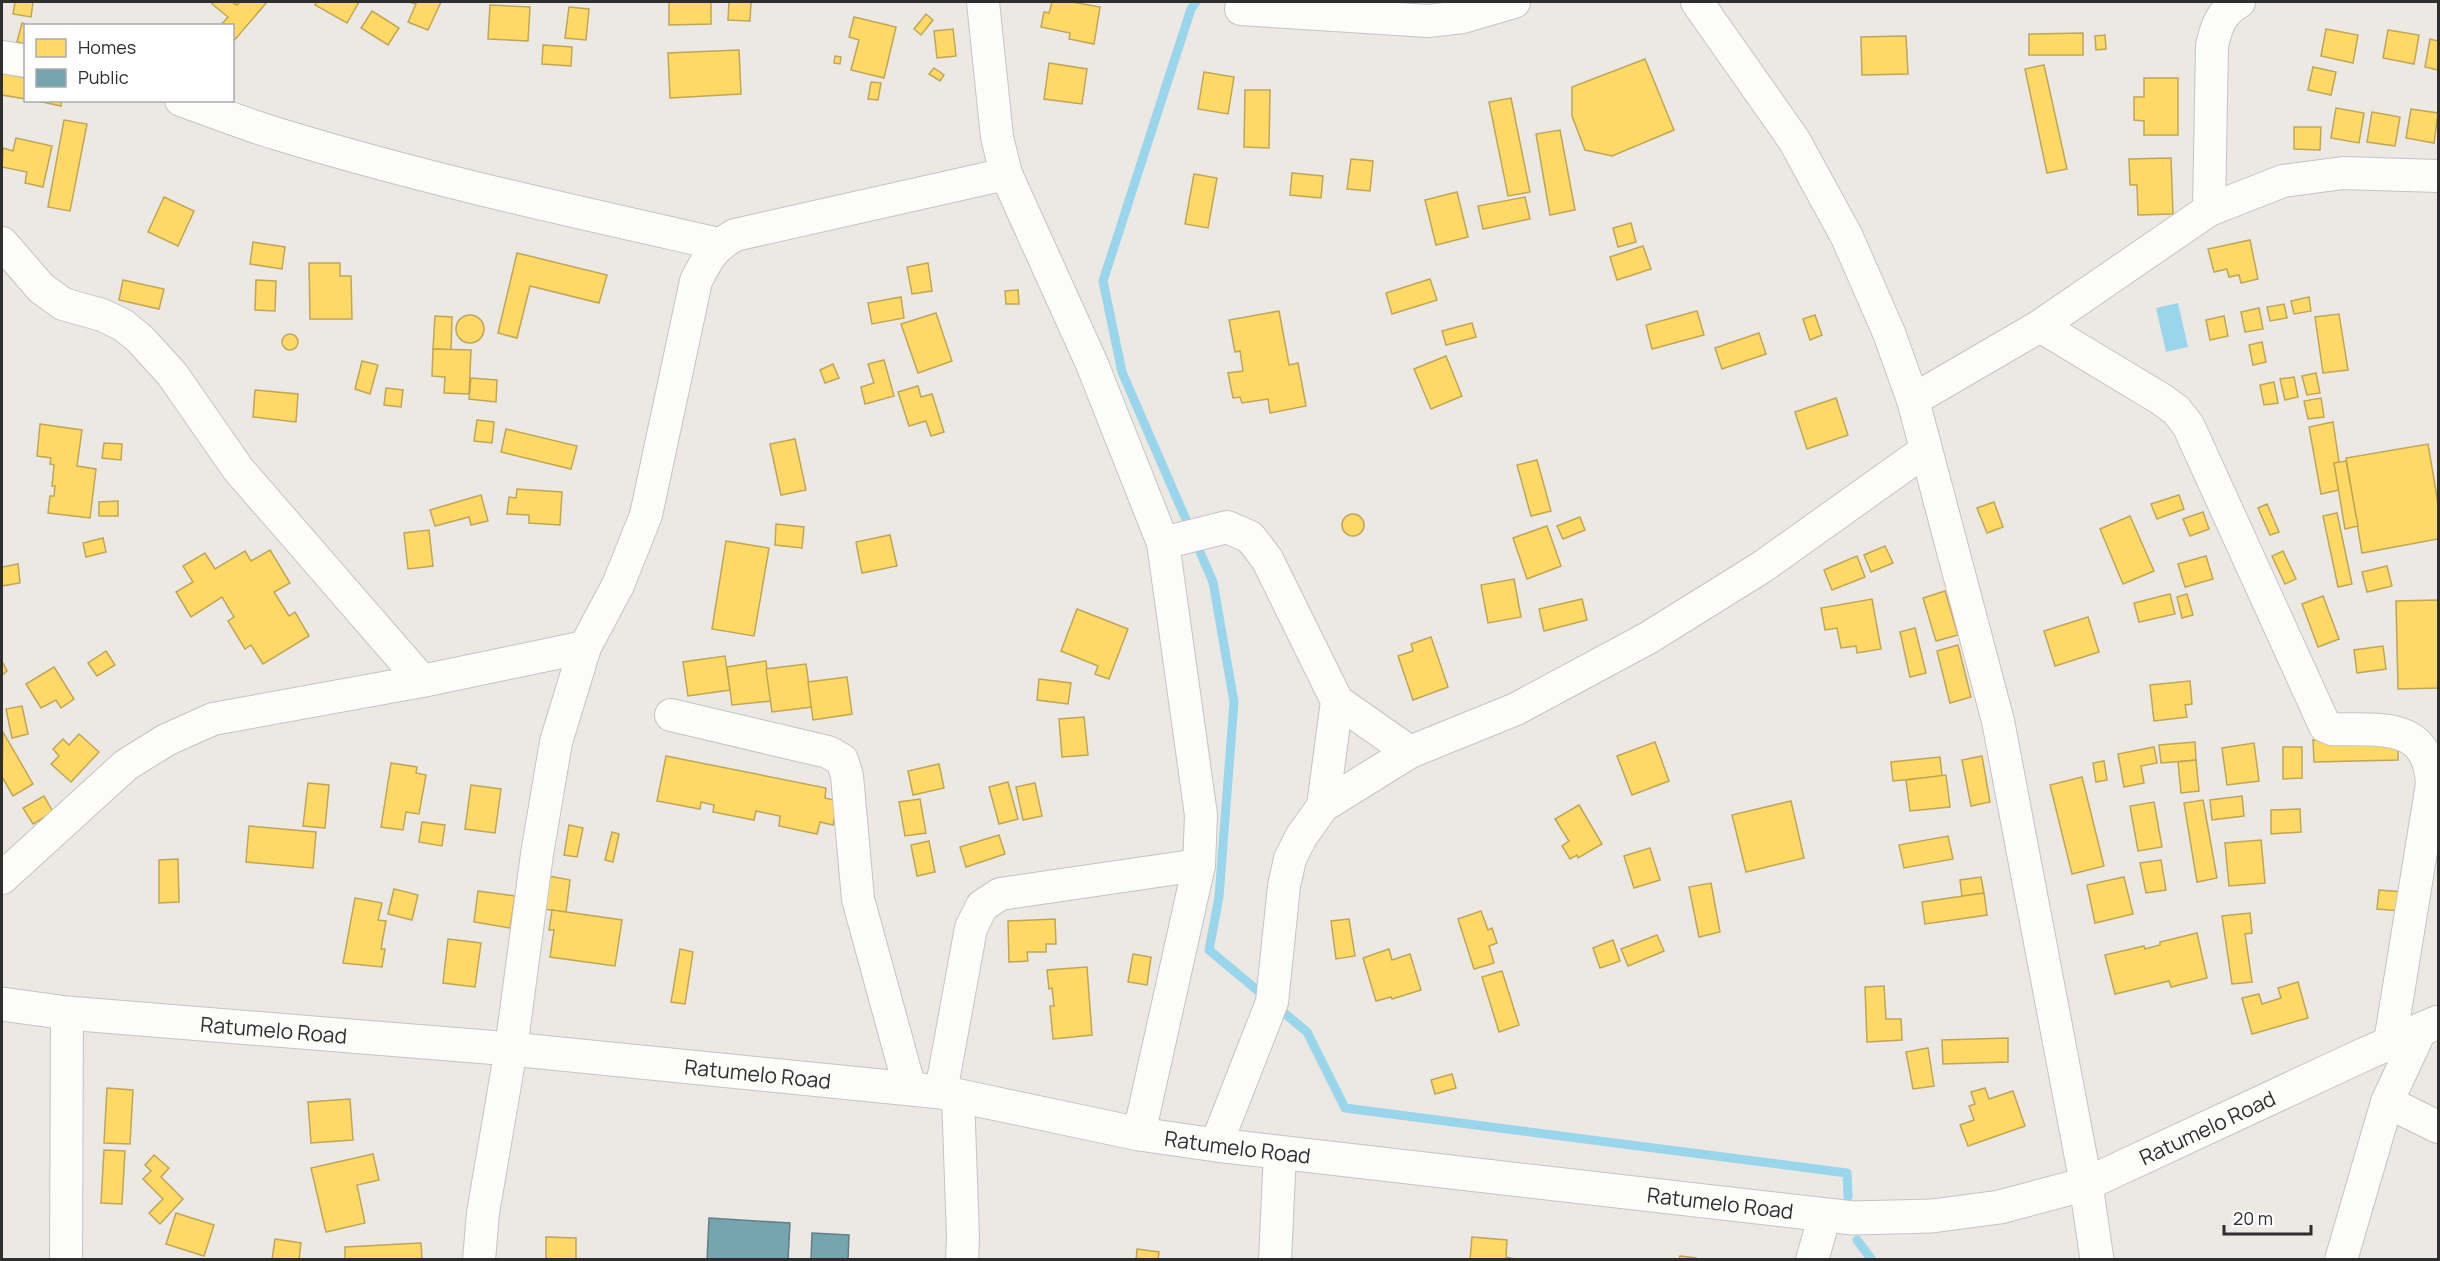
<svg xmlns="http://www.w3.org/2000/svg" width="2440" height="1261" viewBox="0 0 2440 1261" font-family="Manrope,sans-serif">
	<style>
		.water { fill: #99d6ec }
		.homes { fill: #ffd966; stroke: #c0a655; stroke-width: 1.5 }
		.public { fill: #76a5af; stroke: #608188; stroke-width: 1.5 }
		.lines { fill: none; stroke-linecap: round; stroke-linejoin: round }
		.stream { stroke: #99d6ec; stroke-width: 9 }
		.street-casing { stroke: #c5c4c5; stroke-width: 34 }
		.secondary-casing { stroke: #c5c4c5; stroke-width: 35 }
		.street { stroke: #fcfcfb; stroke-width: 32 }
		.secondary { stroke: #fcfcfb; stroke-width: 33 }
		.labels { text-anchor: middle; dominant-baseline: central; stroke-width: 6; stroke-linejoin: round; paint-order: stroke }
		.street-label { font-size: 21px; fill: #2e2e2e; stroke: #fff }
	</style>
	<rect width="100%" height="100%" fill="#ece8e4"/>
	<path class="water" d="M2178 303 2188 347 2166 352 2156 308Z"/>
	<g class="homes">
		<path d="M15 2H33L31 17 13 14Z"/>
		<path d="M214 2H232L237 5 240 2H267L232 43V26H220L228 17 212 4Z"/>
		<path d="M316 2H359L347 23 315 5Z"/>
		<path d="M409 2H441L428 30 408 22 416 4Z"/>
		<path d="M669 2H711V24L669 25Z"/>
		<path d="M729 2H751L750 21 728 20Z"/>
		<path d="M1052 2H1072L1100 7 1094 44 1069 39 1070 33 1041 27 1044 12 1049 13Z"/>
		<path d="M490 5 530 7 528 41 488 39Z"/>
		<path d="M569 7 589 9 586 40 565 38Z"/>
		<path d="M372 11 399 28 388 45 361 28Z"/>
		<path d="M926 14 933 20 921 35 914 29Z"/>
		<path d="M854 17 896 27 884 78 851 70 859 40 849 37Z"/>
		<path d="M22 23 30 26H26V44L17 42Z"/>
		<path d="M953 29 956 56 937 58 934 31Z"/>
		<path d="M2326 29 2358 35 2353 63 2321 56Z"/>
		<path d="M2388 30 2419 35 2414 64 2383 58Z"/>
		<path d="M2083 33V55H2029V34Z"/>
		<path d="M2105 35 2106 49 2096 50 2095 36Z"/>
		<path d="M1906 36 1908 74 1862 75 1861 37Z"/>
		<path d="M2430 39 2438 41V70L2425 67Z"/>
		<path d="M543 45 572 47 571 66 542 64Z"/>
		<path d="M739 50 741 94 670 98 668 53Z"/>
		<path d="M835 56 841 57 840 64 834 63Z"/>
		<path d="M1645 59 1674 130 1612 156 1585 150 1572 116V87Z"/>
		<path d="M1049 63 1087 69 1082 104 1044 99Z"/>
		<path d="M2044 65 2067 169 2047 173 2025 69Z"/>
		<path d="M2313 67 2336 72 2331 95 2308 90Z"/>
		<path d="M934 68 944 75 940 81 929 74Z"/>
		<path d="M1204 72 1234 77 1228 114 1198 109Z"/>
		<path d="M2 73 26 78V99L2 95Z"/>
		<path d="M2144 78H2178V135H2144V121L2134 120V97H2144Z"/>
		<path d="M871 82 881 83 878 100 868 99Z"/>
		<path d="M1245 90H1270L1269 148 1244 147Z"/>
		<path d="M1511 98 1530 192 1508 196 1489 102Z"/>
		<path d="M33 100H62L61 106Z"/>
		<path d="M2336 108 2364 113 2359 143 2331 138Z"/>
		<path d="M2411 109 2438 113 2434 143 2406 138Z"/>
		<path d="M2372 112 2400 117 2395 146 2367 142Z"/>
		<path d="M64 120 87 124 70 211 48 207Z"/>
		<path d="M2294 127H2321L2320 150 2294 149Z"/>
		<path d="M1560 130 1575 210 1550 215 1536 134Z"/>
		<path d="M16 138 52 146 43 187 25 183 27 172 2 167 3 148 13 151Z"/>
		<path d="M2171 158 2173 214 2138 215 2137 185H2130L2129 159Z"/>
		<path d="M1351 159 1373 161 1370 191 1347 189Z"/>
		<path d="M1292 173 1323 176 1321 198 1290 195Z"/>
		<path d="M1194 174 1217 178 1208 228 1185 224Z"/>
		<path d="M1457 192 1468 237 1436 245 1425 200Z"/>
		<path d="M164 197 194 211 178 246 148 232Z"/>
		<path d="M1525 197 1530 219 1483 229 1478 206Z"/>
		<path d="M1631 223 1636 242 1618 247 1613 228Z"/>
		<path d="M2250 240 2258 279 2241 283 2239 275 2229 277 2227 269 2214 272 2208 249Z"/>
		<path d="M253 242 285 247 282 269 250 264Z"/>
		<path d="M1643 246 1651 269 1617 280 1610 257Z"/>
		<path d="M517 253 607 275 599 303 530 286 517 338 498 333Z"/>
		<path d="M309 263H340V276H351L352 319H310Z"/>
		<path d="M928 263 932 291 912 294 907 267Z"/>
		<path d="M1430 279 1437 300 1392 314 1386 293Z"/>
		<path d="M123 280 164 289 159 309 119 300Z"/>
		<path d="M256 280 276 281 275 311 255 310Z"/>
		<path d="M1018 290 1019 304H1006L1005 291Z"/>
		<path d="M901 297 904 318 872 324 868 303Z"/>
		<path d="M2309 297 2311 311 2294 314 2291 301Z"/>
		<path d="M2284 304 2287 318 2270 321 2267 307Z"/>
		<path d="M2259 308 2263 329 2245 332 2241 312Z"/>
		<path d="M1279 311 1289 365 1298 363 1306 406 1270 413 1268 399 1242 403 1240 397 1233 398 1228 373 1243 371 1240 351 1235 352 1229 320Z"/>
		<path d="M1697 311 1704 335 1652 349 1646 325Z"/>
		<path d="M936 313 952 361 918 373 901 324Z"/>
		<path d="M2339 314 2348 370 2323 373 2315 317Z"/>
		<path d="M1815 315 1822 335 1810 340 1803 319Z"/>
		<circle cx="470" cy="329" r="14"/>
		<path d="M435 316 452 317 451 350 433 349Z"/>
		<path d="M2224 316 2228 336 2210 340 2206 320Z"/>
		<path d="M1472 323 1476 337 1446 345 1442 331Z"/>
		<path d="M1759 333 1766 354 1722 369 1715 348Z"/>
		<circle cx="290" cy="342" r="8"/>
		<path d="M2262 342 2266 362 2253 365 2249 345Z"/>
		<path d="M433 349 471 350 469 394 444 393 445 377 432 376Z"/>
		<path d="M1446 356 1462 396 1431 409 1414 369Z"/>
		<path d="M884 360 894 396 865 404 861 387 874 383 868 364Z"/>
		<path d="M362 361 378 365 370 394 355 389Z"/>
		<path d="M833 364 839 378 825 383 820 370Z"/>
		<path d="M2316 373 2320 393 2307 395 2302 376Z"/>
		<path d="M2294 377 2298 397 2285 400 2280 379Z"/>
		<path d="M471 378 497 380 496 402 469 399Z"/>
		<path d="M2274 382 2278 403 2264 405 2260 385Z"/>
		<path d="M918 386 921 397 932 394 944 432 931 436 926 421 909 426 898 392Z"/>
		<path d="M386 388 403 390 401 407 384 405Z"/>
		<path d="M255 390 298 394 296 422 253 417Z"/>
		<path d="M1836 398 1848 435 1807 449 1795 412Z"/>
		<path d="M2321 398 2324 417 2308 419 2304 401Z"/>
		<path d="M477 420 494 422 492 443 474 441Z"/>
		<path d="M2333 422 2339 462 2334 463 2339 490 2321 494 2309 427Z"/>
		<path d="M40 424 82 430 77 466 96 469 90 518 48 513 50 496H54L55 486H52L54 465 50 464 51 458 37 456Z"/>
		<path d="M506 429 577 446 571 469 501 452Z"/>
		<path d="M795 439 806 490 781 495 770 444Z"/>
		<path d="M104 443 122 444 121 460 102 458Z"/>
		<path d="M2428 444 2438 503V539L2362 553 2346 458Z"/>
		<path d="M1537 460 1551 511 1531 516 1517 465Z"/>
		<path d="M2346 461 2358 526 2345 529 2334 463Z"/>
		<path d="M517 489 562 492 560 525 529 523V515L507 514 509 497 516 498Z"/>
		<path d="M481 495 488 521 471 525 469 517 435 526 430 510Z"/>
		<path d="M2179 495 2184 509 2157 519 2151 504Z"/>
		<path d="M118 501V516H99V502Z"/>
		<path d="M1994 502 2003 527 1987 533 1977 508Z"/>
		<path d="M2267 504 2279 532 2270 535 2258 508Z"/>
		<path d="M2203 512 2209 529 2190 536 2183 519Z"/>
		<path d="M2337 513 2352 584 2338 587 2323 516Z"/>
		<circle cx="1353" cy="525" r="11"/>
		<path d="M2130 516 2154 571 2123 584 2100 529Z"/>
		<path d="M1580 517 1585 530 1563 539 1557 526Z"/>
		<path d="M776 524 804 527 802 548 775 545Z"/>
		<path d="M1547 526 1561 566 1527 579 1513 538Z"/>
		<path d="M429 530 433 566 408 569 404 533Z"/>
		<path d="M890 535 897 566 862 573 856 542Z"/>
		<path d="M103 538 106 552 86 557 83 543Z"/>
		<path d="M726 541 769 548 754 636 712 629Z"/>
		<path d="M1885 546 1893 563 1871 572 1864 555Z"/>
		<path d="M270 550 290 583 274 592 289 616 295 612 309 636 263 664 251 645 245 649 228 621 234 617 222 597 191 617 176 592 193 582 183 566 205 553 215 569 245 551 251 561Z"/>
		<path d="M2283 551 2296 579 2285 584 2272 556Z"/>
		<path d="M1857 556 1865 577 1832 590 1824 570Z"/>
		<path d="M2206 556 2213 579 2185 587 2178 564Z"/>
		<path d="M18 564 20 583 2 586V567Z"/>
		<path d="M2387 566 2392 586 2367 592 2362 572Z"/>
		<path d="M1514 579 1521 617 1488 623 1481 585Z"/>
		<path d="M1945 591 1958 635 1936 641 1923 598Z"/>
		<path d="M2170 594 2175 614 2139 622 2134 603Z"/>
		<path d="M2187 594 2193 615 2182 618 2177 597Z"/>
		<path d="M2323 596 2339 639 2318 647 2302 604Z"/>
		<path d="M1582 599 1587 620 1544 631 1539 609Z"/>
		<path d="M1872 599 1881 649 1857 653 1856 646 1841 648 1837 628 1825 630 1821 608Z"/>
		<path d="M2438 600V688L2398 689 2396 601Z"/>
		<path d="M1077 609 1128 629 1109 679 1095 674 1098 666 1061 651Z"/>
		<path d="M2088 617 2099 652 2055 666 2044 631Z"/>
		<path d="M1915 628 1926 673 1910 677 1900 632Z"/>
		<path d="M1431 637 1448 687 1413 700 1398 656 1413 651 1411 644Z"/>
		<path d="M1958 645 1971 697 1950 703 1937 651Z"/>
		<path d="M2383 646 2386 669 2357 673 2354 650Z"/>
		<path d="M106 651 115 665 97 676 88 663Z"/>
		<path d="M725 656 730 690 688 696 683 662Z"/>
		<path d="M2 661 7 671 2 675Z"/>
		<path d="M766 661 771 701 732 705 727 667Z"/>
		<path d="M806 664 812 707 772 712 766 669Z"/>
		<path d="M54 667 74 699 61 708 56 700 41 708 26 684Z"/>
		<path d="M847 677 852 714 813 720 808 682Z"/>
		<path d="M1039 679 1071 683 1068 704 1037 700Z"/>
		<path d="M2190 681 2192 704 2185 705 2187 717 2154 721 2150 685Z"/>
		<path d="M22 706 28 734 12 738 6 709Z"/>
		<path d="M1084 717 1088 755 1062 757 1059 719Z"/>
		<path d="M3 732 33 784 13 796 2 777Z"/>
		<path d="M79 734 99 752 71 782 51 764 59 756 53 749 63 739 69 745Z"/>
		<path d="M2398 738V760L2314 762 2313 740Z"/>
		<path d="M1655 742 1669 781 1632 795 1617 756Z"/>
		<path d="M2195 742 2196 760 2161 763 2159 745Z"/>
		<path d="M2254 743 2259 781 2227 785 2222 748Z"/>
		<path d="M2154 747 2157 763 2141 766 2144 783 2124 787 2118 754Z"/>
		<path d="M2283 747H2302V778L2283 779Z"/>
		<path d="M666 756 826 788 825 798 838 801 833 825 820 822 817 834 779 826 780 816 756 811 754 820 713 812 714 805 701 802 700 809 657 801Z"/>
		<path d="M1982 756 1990 802 1971 806 1962 760Z"/>
		<path d="M1940 757 1942 776 1893 781 1891 762Z"/>
		<path d="M2196 760 2199 791 2181 793 2178 762Z"/>
		<path d="M2104 761 2107 780 2096 782 2093 763Z"/>
		<path d="M391 763 417 767 416 773 426 775 419 814 406 812 403 830 381 827Z"/>
		<path d="M939 764 944 788 913 795 908 771Z"/>
		<path d="M1946 775 1950 807 1910 811 1906 780Z"/>
		<path d="M2082 777 2104 866 2072 874 2050 785Z"/>
		<path d="M1008 782 1018 819 999 824 989 787Z"/>
		<path d="M308 783 329 785 325 828 303 826Z"/>
		<path d="M1035 783 1042 816 1023 820 1016 787Z"/>
		<path d="M471 785 501 789 495 833 465 829Z"/>
		<path d="M44 796 53 812 33 824 23 808Z"/>
		<path d="M2242 796 2244 816 2212 820 2210 800Z"/>
		<path d="M920 799 926 833 905 836 899 802Z"/>
		<path d="M2203 800 2217 878 2197 882 2184 803Z"/>
		<path d="M1791 801 1804 858 1746 872 1732 815Z"/>
		<path d="M2154 802 2162 847 2138 851 2130 806Z"/>
		<path d="M1579 805 1602 844 1578 858 1577 855 1570 859 1562 846 1569 841 1555 819Z"/>
		<path d="M2300 809 2301 832 2271 834V810Z"/>
		<path d="M422 822 445 825 442 846 419 842Z"/>
		<path d="M569 825 583 828 577 857 564 855Z"/>
		<path d="M249 826 316 832 313 868 246 862Z"/>
		<path d="M612 832 619 834 613 862 605 860Z"/>
		<path d="M999 835 1005 854 966 867 960 847Z"/>
		<path d="M1948 836 1953 859 1904 868 1899 845Z"/>
		<path d="M2261 840 2265 883 2229 886 2225 843Z"/>
		<path d="M929 841 935 872 917 876 911 845Z"/>
		<path d="M1650 848 1660 880 1634 888 1624 856Z"/>
		<path d="M178 859 179 902 159 903V860Z"/>
		<path d="M2161 860 2166 890 2146 893 2140 863Z"/>
		<path d="M549 876 570 880 566 912 544 909Z"/>
		<path d="M1981 877 1984 893 1962 896 1960 880Z"/>
		<path d="M2124 877 2133 914 2095 923 2087 885Z"/>
		<path d="M1711 883 1720 932 1699 937 1689 887Z"/>
		<path d="M394 889 418 895 412 920 388 914Z"/>
		<path d="M2379 890 2404 892 2402 911 2377 909Z"/>
		<path d="M478 891 515 896 510 928 474 922Z"/>
		<path d="M1984 893 1987 915 1925 924 1922 902Z"/>
		<path d="M355 898 382 903 378 920 386 921 381 949H385L382 967 343 963Z"/>
		<path d="M552 910 622 920 615 966 550 957 554 930H549Z"/>
		<path d="M1481 911 1488 930 1492 928 1497 943 1489 946 1494 963 1474 969 1458 919Z"/>
		<path d="M2250 913 2252 933 2245 934 2252 982 2232 984 2222 916Z"/>
		<path d="M1055 919 1056 944H1046V952H1027L1028 961 1009 962 1008 921Z"/>
		<path d="M1349 919 1355 956 1336 959 1331 921Z"/>
		<path d="M2197 933 2207 978 2171 987 2169 981 2115 994 2105 955 2144 946 2145 949 2160 945V942Z"/>
		<path d="M1657 935 1664 951 1628 966 1621 949Z"/>
		<path d="M448 939 481 943 475 987 443 983Z"/>
		<path d="M1613 940 1620 961 1600 968 1593 948Z"/>
		<path d="M680 949 693 952 685 1004 671 1002Z"/>
		<path d="M1389 949 1392 960 1410 954 1421 990 1392 999 1391 997 1376 1001 1363 958Z"/>
		<path d="M1133 954 1151 957 1147 985 1128 982Z"/>
		<path d="M1087 967 1092 1035 1053 1039 1050 1006H1054L1052 988 1049 989 1047 970Z"/>
		<path d="M1502 971 1519 1025 1499 1032 1482 977Z"/>
		<path d="M2298 982 2308 1018 2252 1034 2242 998 2259 994 2262 1004 2281 998 2278 988Z"/>
		<path d="M1884 986 1886 1019H1901L1902 1040 1867 1042 1865 987Z"/>
		<path d="M2008 1038V1062L1943 1064 1942 1040Z"/>
		<path d="M1928 1048 1934 1086 1913 1089 1906 1052Z"/>
		<path d="M1452 1074 1456 1088 1435 1094 1431 1080Z"/>
		<path d="M107 1088 133 1090 130 1144 104 1143Z"/>
		<path d="M1985 1088 1989 1099 2013 1091 2025 1126 1968 1146 1960 1125 1974 1120 1969 1106 1975 1104 1971 1092Z"/>
		<path d="M350 1099 353 1140 311 1143 308 1102Z"/>
		<path d="M104 1150 125 1151 122 1204 101 1203Z"/>
		<path d="M373 1154 379 1180 357 1185 365 1223 326 1232 311 1168Z"/>
		<path d="M154 1155 169 1168 161 1177 183 1199 160 1224 149 1213 163 1199 143 1179 151 1171 145 1165Z"/>
		<path d="M176 1213 214 1225 204 1256 166 1244Z"/>
		<path d="M546 1237 576 1238V1260H546Z"/>
		<path d="M1472 1237 1507 1240 1506 1257 1519 1260H1470Z"/>
		<path d="M275 1239 301 1243 299 1260H272Z"/>
		<path d="M421 1243 422 1260H345V1247Z"/>
		<path d="M1137 1249 1159 1252 1158 1260H1136Z"/>
		<path d="M1680 1256 1696 1258V1260H1679Z"/>
	</g>
	<g class="public">
		<path d="M709 1218 790 1223 788 1260H707Z"/>
		<path d="M812 1233 849 1235 848 1260H811Z"/>
	</g>
	<g class="lines">
		<g class="stream">
			<path d="M1196 2 1191 9 1103 281 1122 372 1213 582 1234 702 1219 897 1209 950 1307 1032 1345 1108 1847 1173 1848 1197"/>
			<path d="M1857 1240 1872 1260"/>
		</g>
		<g class="street-casing">
			<g id="street">
				<path d="M983 2 997 137 1006 174 1092 364 1163 543 1201 815 1199 865 1139 1134"/>
				<path d="M1697 2 1794 140 1847 237 1889 333 1913 400 1998 721 2086 1184"/>
				<path d="M1241 9 1428 21 1463 17 1514 2"/>
				<path d="M2 57 26 61"/>
				<path d="M181 100C214 112 247 125 281 135 425 179 572 211 719 244"/>
				<path d="M2209 210 2212 46C2216 27 2221 12 2239 2"/>
				<path d="M2 243 41 288 63 304 102 315 123 325 140 339 172 374 238 469 422 681"/>
				<path d="M2040 326 2161 399 2176 410 2188 425 2325 726 2332 729C2380 731 2428 720 2432 784L2390 1042"/>
				<path d="M1913 400 2040 326 2209 210 2283 181 2343 173 2438 176"/>
				<path d="M1163 543 1227 527 1250 537 1267 559 1337 701 1323 806"/>
				<path d="M1337 701 1410 752"/>
				<path d="M671 715 828 752 842 760 847 776 858 899 910 1089"/>
				<path d="M2 878 126 765 166 740 213 719 422 681 585 647"/>
				<path d="M2421 1029 2387 1102 2438 1127"/>
				<path d="M941 1092 971 928 982 906 1000 894 1199 865"/>
				<path d="M958 1096 963 1237 962 1260"/>
				<path d="M1216 1145 1272 1002 1284 886 1290 859 1301 837 1323 806 1410 752 1516 709 1648 638 1762 567 1926 450"/>
				<path d="M66 1260 67 1013"/>
				<path d="M479 1260 483 1213 511 1049 537 854 556 742 585 647 618 585 646 515 696 281C707 259 713 247 735 235L1006 174"/>
				<path d="M1275 1260 1280 1153"/>
				<path d="M1812 1260 1825 1215"/>
				<path d="M2341 1260 2387 1102"/>
			</g>
		</g>
		<g class="secondary-casing">
			<g id="secondary">
				<path id="s1" d="M2 1004 67 1013 511 1049 941 1092 1139 1134 1216 1145 1853 1218 1932 1216 2000 1207 2086 1184 2365 1054 2438 1022"/>
				<path d="M2086 1184 2097 1260"/>
			</g>
		</g>
		<use href="#street" class="street"/>
		<use href="#secondary" class="secondary"/>
	</g>
	<g class="labels">
		<g class="street-label">
			<text stroke="none"><textPath href="#s1" startOffset="273">Ratumelo Road</textPath></text>
			<text stroke="none"><textPath href="#s1" startOffset="759">Ratumelo Road</textPath></text>
			<text stroke="none"><textPath href="#s1" startOffset="2235">Ratumelo Road</textPath></text>
			<text stroke="none"><textPath href="#s1" startOffset="1245">Ratumelo Road</textPath></text>
			<text stroke="none"><textPath href="#s1" startOffset="1731">Ratumelo Road</textPath></text>
		</g>
	</g>
	<rect width="2440" height="1261" fill="none" stroke="#2e2e2e" stroke-width="6"/>
	<rect x="24" y="24" width="210" height="78" fill="#ffffff" stroke="#ababab" stroke-width="1.5"/>
	<rect x="36" y="39" width="30" height="18" fill="#ffd966" stroke="#ababab" stroke-width="1.5"/>
	<text x="78" y="54" font-size="18" fill="#2e2e2e">Homes</text>
	<rect x="36" y="69" width="30" height="18" fill="#76a5af" stroke="#ababab" stroke-width="1.5"/>
	<text x="78" y="84" font-size="18" fill="#2e2e2e">Public</text>
	<path d="M2224 1225v9h87v-9" fill="none" stroke="#2e2e2e" stroke-width="3"/>
	<text x="2233" y="1225" font-size="18" fill="#2e2e2e" stroke="#ffffff" stroke-width="4.5" paint-order="stroke">20 m</text>
</svg>
